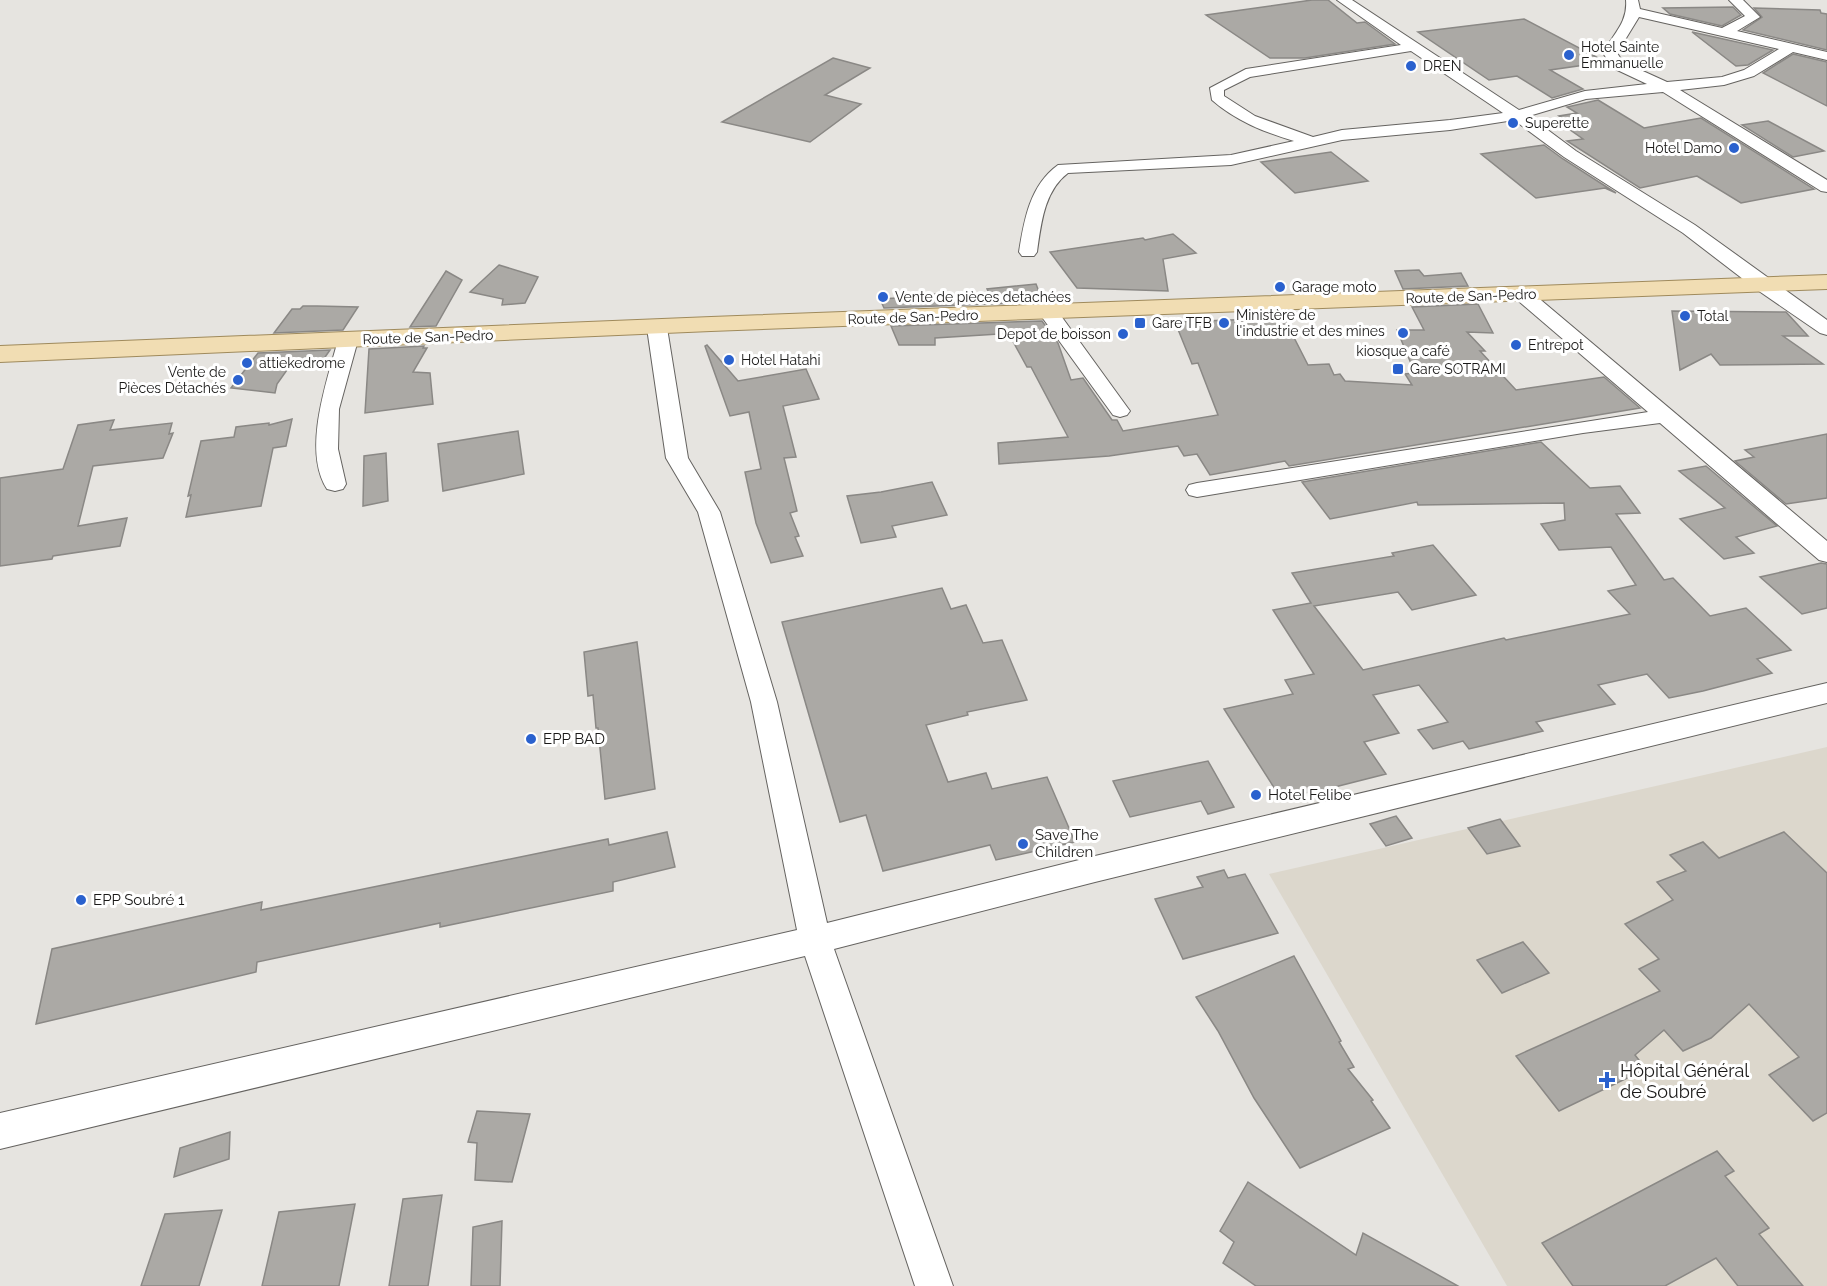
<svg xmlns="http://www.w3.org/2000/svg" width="1827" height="1286" viewBox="0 0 1827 1286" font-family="Raleway,sans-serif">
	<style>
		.built { fill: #dcd7cc }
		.building { fill: #aba9a5; stroke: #8a8885; stroke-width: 1.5 }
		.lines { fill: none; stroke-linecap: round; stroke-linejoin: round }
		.minor-casing { stroke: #656360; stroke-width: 2 }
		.primary-casing { stroke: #9f8a5c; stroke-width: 2 }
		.minor { fill: #fff; fill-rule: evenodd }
		.primary { fill: #f1ddb3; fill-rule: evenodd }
		.poi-dot { fill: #2a61ce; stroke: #fff; stroke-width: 2 }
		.labels { text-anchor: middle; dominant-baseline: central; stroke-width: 6; stroke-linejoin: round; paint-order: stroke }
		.far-poi-label { font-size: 14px; fill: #1a1918; stroke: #fff; text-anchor: start }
		.far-street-label { font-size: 14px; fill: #1a1918; stroke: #fff }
		.poi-label { font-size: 15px; fill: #1a1918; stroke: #fff; text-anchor: start }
		.near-poi-label { font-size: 18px; fill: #1a1918; stroke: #fff; text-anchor: start }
	</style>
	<rect width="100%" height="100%" fill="#e6e4e0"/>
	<path class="built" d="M1827 747V1286H1507L1269 874Z"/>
	<g class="building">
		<path d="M1312 0H1328L1357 23 1365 22 1395 44 1305 58H1270L1206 15Z"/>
		<path d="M1733 7 1741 15 1722 26 1670 14 1663 8Z"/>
		<path d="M1754 8 1820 10 1821 13 1827 14V50L1743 30 1762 17Z"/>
		<path d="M1524 19 1606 62 1550 70 1583 89 1552 98 1517 76 1489 80 1418 32Z"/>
		<path d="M1692 32 1773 50 1748 65 1736 66Z"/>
		<path d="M1793 54 1827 62V106L1763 73Z"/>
		<path d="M833 58 870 68 825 95 861 104 810 142 722 122Z"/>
		<path d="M1598 100 1644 128 1701 118 1814 189 1741 203 1697 176 1640 188 1567 141 1583 139 1556 120 1564 119 1559 116 1577 113 1567 107Z"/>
		<path d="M1768 121 1824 151 1793 157 1742 125Z"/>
		<path d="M1544 145 1563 159 1616 193 1605 188 1536 198 1481 154Z"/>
		<path d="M1331 152 1368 181 1295 193 1261 162Z"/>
		<path d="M1173 234 1196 253 1163 259 1168 291 1077 288 1050 252 1143 238 1145 240Z"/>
		<path d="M499 265 538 277 525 303 502 305 503 299 470 292Z"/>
		<path d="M1419 270 1424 276 1461 273 1468 286 1403 289 1395 271Z"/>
		<path d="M446 271 462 280 436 326 410 327Z"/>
		<path d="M1036 284 1043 302 884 308 880 299 932 296 933 294 991 297 987 289Z"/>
		<path d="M1478 304 1493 333 1467 332 1485 351H1480L1516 390 1604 377 1640 408 1289 466 1285 461 1210 475 1197 454 1184 456 1178 446 1109 456 999 464 998 443 1068 437 1031 367H1027L1010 336 1000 337 999 334 935 338V345H899L891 326 1042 321 1058 343 1071 380 1083 378 1112 420H1117L1123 431 1218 415 1198 363 1192 364 1175 322 1284 318 1308 365 1329 364 1334 375 1340 374 1345 381 1412 385 1405 374 1415 373 1397 330H1424L1412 307Z"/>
		<path d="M303 306H317L358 307 343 330 274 333 292 309H300Z"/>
		<path d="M1672 311 1786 312 1808 336H1783L1823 364 1720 365 1711 354 1680 370Z"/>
		<path d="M707 345 738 381 806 369 819 399 783 406 796 457 784 458 797 511 790 513 799 536 795 537 803 556 771 563 756 523 745 472 761 469 749 412 730 416 705 346Z"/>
		<path d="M424 346 423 348H427L413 372 430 373 433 404 365 413 369 349Z"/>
		<path d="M330 350 323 360H294L277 384 275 393 231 388 258 353Z"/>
		<path d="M292 419 286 446 273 448 261 506 186 517 191 495 188 496 201 441 234 437 236 427 269 423V425Z"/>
		<path d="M114 420 110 430 172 423 169 434 173 433 163 458 93 466 78 526 127 518 120 546 53 556 52 559 0 566V478L63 469 78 425Z"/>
		<path d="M518 431 524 474 443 491 438 444Z"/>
		<path d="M1827 434V498L1786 504 1735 461 1754 457 1745 450Z"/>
		<path d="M1541 442 1590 488 1620 486 1640 513 1616 514 1664 580 1673 578 1710 616 1746 608 1791 650 1757 659 1772 673 1703 691 1669 698 1647 674 1598 685 1615 704 1536 722 1543 731 1469 749 1463 741 1433 749 1418 730 1448 722 1419 685 1373 695 1399 733 1364 742 1386 774 1323 790 1280 797 1224 709 1293 694 1285 680 1314 674 1273 610 1311 603 1292 573 1394 556 1392 553 1433 545 1476 595 1412 610 1398 592 1314 606 1363 670 1504 638 1506 640 1630 614 1608 591 1636 585 1611 547 1559 550 1541 524 1565 520 1564 503 1418 505 1417 502 1330 519 1302 482Z"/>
		<path d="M386 453 388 501 363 506 364 456Z"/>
		<path d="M1706 466 1777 526 1736 537 1754 553 1724 559 1680 519 1725 508 1679 471Z"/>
		<path d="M932 482 947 515 892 526 896 537 861 543 847 496 881 492Z"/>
		<path d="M1821 563 1827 564V608L1802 614 1760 577Z"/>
		<path d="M942 588 951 609 966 605 983 643 1002 640 1027 700 967 712 968 715 926 725 948 782 986 773 992 789 1047 777 1075 842 996 860 990 845 883 871 866 815 840 822 782 622Z"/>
		<path d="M637 642 655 789 605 799 598 728H596L593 695 588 696 584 652Z"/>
		<path d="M1208 761 1234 807 1208 814 1201 801 1130 817 1113 781Z"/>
		<path d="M1396 816 1412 838 1386 846 1370 824Z"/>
		<path d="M1500 819 1520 846 1487 854 1468 828Z"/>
		<path d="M667 832 675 867 613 882V891L440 927V923L257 962 256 972 36 1024 52 949 262 902 261 910 608 839 609 845Z"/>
		<path d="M1784 832 1827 873V1113L1813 1121 1769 1075 1799 1057 1749 1004 1711 1038 1683 1051 1664 1030 1635 1055 1646 1069 1559 1111 1516 1056 1660 991 1639 969 1659 959 1625 924 1673 900 1657 882 1686 871 1670 855 1703 842 1719 858Z"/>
		<path d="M1224 870 1228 878 1245 874 1278 933 1183 959 1155 899 1203 887 1197 877Z"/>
		<path d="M1523 942 1549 973 1502 993 1477 960Z"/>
		<path d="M1294 956 1341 1041 1339 1042 1354 1067 1348 1069 1373 1100 1371 1101 1390 1128 1300 1168 1254 1098 1218 1031 1196 997Z"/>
		<path d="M477 1111 530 1114 512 1182 475 1180 477 1143 468 1142Z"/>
		<path d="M230 1132 229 1159 174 1177 180 1148Z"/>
		<path d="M1717 1151 1734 1171 1725 1176 1769 1228 1759 1234 1803 1286H1738L1716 1258 1665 1286H1573L1542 1243Z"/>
		<path d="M1248 1182 1356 1255 1363 1233 1458 1286H1256L1223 1263 1234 1242 1220 1231Z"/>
		<path d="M442 1195 428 1286H389L403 1199Z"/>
		<path d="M355 1204 339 1286H262L279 1212Z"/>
		<path d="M222 1210 199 1286H141L165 1214Z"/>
		<path d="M502 1221 500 1286H471L473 1227Z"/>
	</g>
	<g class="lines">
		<g class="minor-casing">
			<g id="minor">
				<path d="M1337 0H1352L1519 110 1585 91 1647 84 1613 68 1603 53C1613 34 1628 23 1626 0H1638L1640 9 1722 28 1745 16 1729 0H1743L1760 17 1737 31 1827 52V60L1793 52 1754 76 1724 85 1680 90 1827 180V192L1821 191 1663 92 1586 99 1529 116 1576 151 1695 225 1827 320V335L1820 333 1756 289 1683 233 1564 157 1514 120 1450 130 1342 140 1231 165 1068 173C1044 191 1041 224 1037 252L1034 256H1022L1019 252C1024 220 1030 185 1058 165L1231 155 1294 141C1264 132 1236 121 1212 100L1210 88 1246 69 1401 45ZM1639 17 1779 49 1744 70 1722 77 1667 82 1623 62 1617 53ZM1411 51 1503 113 1450 120 1342 130 1313 137 1255 116 1224 96V90L1250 77Z"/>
				<path d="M1522 288 1529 290 1827 541V562L1819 560 1660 423 1583 433 1197 497 1189 495 1186 490 1189 485 1197 483 1648 412 1515 298 1513 294 1515 290Z"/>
				<path d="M1049 307 1056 309 1127 407 1130 411 1127 415 1120 417 1113 415 1039 313 1042 309Z"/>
				<path d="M657 322 664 324 667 328 688 458 720 512 777 702 827 923 1095 856 1827 683V703L1095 882 834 949 953 1286H915L805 956 0 1149V1113L797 930 751 702 698 512 666 458 647 328 650 324Z"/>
				<path d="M348 334 355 336 358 340 339 409 338 449 346 484 343 489 335 491 327 489C302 450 327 381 338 340L341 336Z"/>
			</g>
		</g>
		<g class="primary-casing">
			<path id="primary" d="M1827 275V289L711 331 0 362V346L711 317Z"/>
		</g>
		<use href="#minor" class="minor"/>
		<use href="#primary" class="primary"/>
	</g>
	<g class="poi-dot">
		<circle cx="1569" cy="55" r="6"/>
		<circle cx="1411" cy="66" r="6"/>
		<circle cx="1513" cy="123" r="6"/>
		<circle cx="1734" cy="148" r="6"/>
		<circle cx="1280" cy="287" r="6"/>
		<circle cx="883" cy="297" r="6"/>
		<circle cx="1685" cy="316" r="6"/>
		<rect x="1134" y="317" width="12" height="12" rx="3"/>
		<circle cx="1224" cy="323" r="6"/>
		<circle cx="1403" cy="333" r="6"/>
		<circle cx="1123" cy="334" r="6"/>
		<circle cx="1516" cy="345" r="6"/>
		<circle cx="729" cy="360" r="6"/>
		<circle cx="247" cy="363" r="6"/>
		<rect x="1392" y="363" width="12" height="12" rx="3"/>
		<circle cx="238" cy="380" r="6"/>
		<circle cx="531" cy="739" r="6"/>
		<circle cx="1256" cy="795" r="6"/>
		<circle cx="1023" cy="844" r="6"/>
		<circle cx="81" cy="900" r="6"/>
		<path d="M1604 1071h6v6h6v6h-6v6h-6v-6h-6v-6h6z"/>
	</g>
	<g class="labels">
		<g class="far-poi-label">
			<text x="1581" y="47">Hotel Sainte<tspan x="1581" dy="16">Emmanuelle</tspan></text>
			<text x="1423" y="66">DREN</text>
			<text x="1525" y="123">Superette</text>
			<text x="1722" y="148" text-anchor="end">Hotel Damo</text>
			<text x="1292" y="287">Garage moto</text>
			<text x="895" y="297">Vente de pièces detachées</text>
			<text x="1236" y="315">Ministère de<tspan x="1236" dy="16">l'industrie et des mines</tspan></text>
			<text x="1697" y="316">Total</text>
			<text x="1152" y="323">Gare TFB</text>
			<text x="1111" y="334" text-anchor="end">Depot de boisson</text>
			<text x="1528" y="345">Entrepot</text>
			<text x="1403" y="351" text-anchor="middle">kiosque a café</text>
			<text x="741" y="360">Hotel Hatahi</text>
			<text x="259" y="363">attiekedrome</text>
			<text x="1410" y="369">Gare SOTRAMI</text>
			<text x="226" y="372" text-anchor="end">Vente de<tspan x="226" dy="16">Pièces Détachés</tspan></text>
		</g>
		<g class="far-street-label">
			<text transform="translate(1471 296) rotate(-2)">Route de San-Pedro</text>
			<text transform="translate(913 317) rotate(-2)">Route de San-Pedro</text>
			<text transform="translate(428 337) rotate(-2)">Route de San-Pedro</text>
		</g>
		<g class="poi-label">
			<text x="543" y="739">EPP BAD</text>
			<text x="1268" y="795">Hotel Felibe</text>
			<text x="1035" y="835">Save The<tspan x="1035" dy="17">Children</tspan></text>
			<text x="93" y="900">EPP Soubré 1</text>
		</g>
		<g class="near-poi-label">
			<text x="1620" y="1070">Hôpital Général<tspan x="1620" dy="21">de Soubré</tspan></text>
		</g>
	</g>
</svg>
